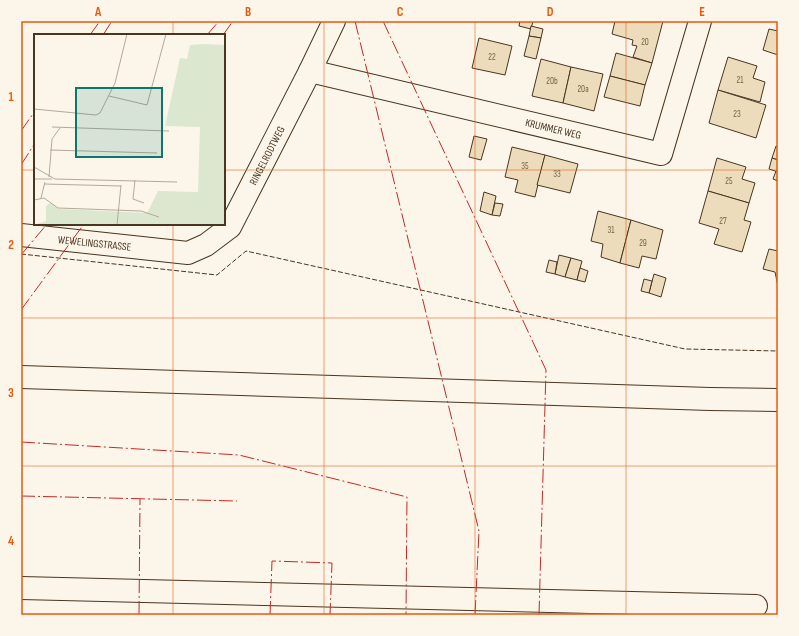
<svg xmlns="http://www.w3.org/2000/svg" width="799" height="636" viewBox="0 0 799 636" font-family="'Sofia Sans Condensed',sans-serif">
	<style>
		.building { fill: #ecdcbc; stroke: #4a3520 }
		.lines { fill: none; stroke-linecap: round; stroke-linejoin: round }
		.minor-casing { stroke: #4a3520; stroke-width: 24 }
		.minor { stroke: #fbf6e9; stroke-width: 22 }
		.fence { stroke: #4a3520; stroke-width: 1; stroke-dasharray: 5 2; stroke-linecap: butt }
		.power { stroke: #c62828; stroke-width: 1; stroke-dasharray: 14 3 2 3; stroke-linecap: butt }
		.grid { fill: none; stroke: #e8590c; stroke-width: 1; stroke-opacity: 0.55 }
		.labels { text-anchor: middle; dominant-baseline: central; stroke-width: 3; stroke-linejoin: round; paint-order: stroke }
		.number-label { font-size: 9px; fill: #725f47 }
		.street-label { font-size: 11px; fill: #4a3520; stroke: #fbf6e9 }
		.inset-road { fill: none; stroke: #b4a999; stroke-width: 1 }
		.view { fill: #0f766e; fill-opacity: 0.15; stroke: #0f766e; stroke-width: 2 }
		.inset-edge { fill: none; stroke: #4a3520; stroke-width: 2 }
		.neatline { fill: none; stroke: #e8590c; stroke-width: 1.5 }
		.grid-label { font-size: 13px; text-anchor: middle; font-weight: bold; fill: #e8590c }
	</style>
	<rect width="100%" height="100%" fill="#fbf6e9"/>
	<g class="building">
		<path d="M520 21H533L531 29 519 26Z"/>
		<path d="M615 21H663L652 63 633 57 637 46 632 45 633 40 612 34Z"/>
		<path d="M531 26 543 29 541 38 529 36Z"/>
		<path d="M769 29 778 31V55L763 50Z"/>
		<path d="M529 36 541 38 536 59 524 56Z"/>
		<path d="M479 38 512 46 505 75 472 68Z"/>
		<path d="M616 53 652 63 645 85 610 76Z"/>
		<path d="M728 57 757 66 753 78 765 82 760 102 718 90Z"/>
		<path d="M541 59 571 67 563 103 532 96Z"/>
		<path d="M571 67 603 74 594 111 563 103Z"/>
		<path d="M610 76 645 85 640 106 604 97Z"/>
		<path d="M718 90 766 105 756 138 709 123Z"/>
		<path d="M474 136 487 139 481 160 469 157Z"/>
		<path d="M776 146 778 147V160L772 158Z"/>
		<path d="M512 147 545 155 535 197 515 192 518 180 505 177Z"/>
		<path d="M545 155 578 164 570 193 537 185Z"/>
		<path d="M717 158 746 167 742 179 755 183 749 203 708 191Z"/>
		<path d="M772 158 778 160V172L769 169Z"/>
		<path d="M776 171 778 172V181L773 179Z"/>
		<path d="M708 191 749 203 744 220 751 222 742 252 714 244 719 229 699 223Z"/>
		<path d="M484 192 496 196 492 215 480 211Z"/>
		<path d="M495 203 503 204 500 216 492 215Z"/>
		<path d="M598 211 631 220 620 263 601 257 603 244 591 241Z"/>
		<path d="M631 220 663 230 656 259 642 256 639 268 620 263Z"/>
		<path d="M769 249 778 251V286L775 272 763 269Z"/>
		<path d="M559 255 571 258 565 277 555 274Z"/>
		<path d="M571 258 582 261 577 280 565 277Z"/>
		<path d="M549 260 557 262 555 274 546 272Z"/>
		<path d="M580 268 588 271 585 282 577 280Z"/>
		<path d="M654 274 666 278 661 297 649 293Z"/>
		<path d="M644 279 652 281 649 293 641 291Z"/>
	</g>
	<g class="lines">
		<g class="minor-casing">
			<g id="minor">
				<path id="s1" d="M310 71 661 154 700 21"/>
				<path id="s2" d="M21 235 188 253 206 245 230 227 310 71 334 21"/>
				<path d="M21 377 710 399 778 400"/>
				<path d="M21 588 756 606"/>
			</g>
		</g>
		<use href="#minor" class="minor"/>
		<path class="fence" d="M21 254 217 275 246 251 685 349 778 351"/>
		<g class="power">
			<path d="M355 21 479 531 475 615"/>
			<path d="M383 21 546 370 539 615"/>
			<path d="M90 35 100 21"/>
			<path d="M103 35 112 21"/>
			<path d="M207 35 219 21"/>
			<path d="M223 35 233 21"/>
			<path d="M21 131 35 111"/>
			<path d="M21 165 35 143"/>
			<path d="M21 255 47 224"/>
			<path d="M21 310 84 224"/>
			<path d="M21 442 239 455 407 497 406 615"/>
			<path d="M21 496 237 501"/>
			<path d="M139 615 140 499"/>
			<path d="M270 615 272 561 332 563 330 615"/>
		</g>
	</g>
	<path class="grid" d="M173 21V35M324 21V615M475 21V615M626 21V615M21 170H35M224 170H778M173 224V615M21 318H778M21 466H778"/>
	<g class="labels">
		<g class="number-label">
			<text x="645" y="42">20</text>
			<text x="492" y="57">22</text>
			<text x="740" y="80">21</text>
			<text x="552" y="81">20b</text>
			<text x="583" y="89">20a</text>
			<text x="737" y="114">23</text>
			<text x="525" y="166">35</text>
			<text x="557" y="174">33</text>
			<text x="729" y="181">25</text>
			<text x="723" y="221">27</text>
			<text x="611" y="230">31</text>
			<text x="643" y="243">29</text>
		</g>
		<g class="street-label">
			<text stroke="none"><textPath href="#s1" startOffset="250">KRUMMER WEG</textPath></text>
			<text stroke="none"><textPath href="#s2" startOffset="298">RINGELRODTWEG</textPath></text>
			<text stroke="none"><textPath href="#s2" startOffset="74">WEWELINGSTRASSE</textPath></text>
		</g>
	</g>
	<g transform="translate(34 34)">
		<rect width="191" height="191" fill="#fbf6e9"/>
		<path d="M168 10 191 11V191H0L12 187V172L16 169 25 175 113 179 124 157 164 158 166 93 131 92 146 24 153 25 156 11Z" fill="#dce7d0"/>
		<path class="inset-road" d="M75 62 113 71 132 0M0 75 62 81 66 79 81 49 93 0M18 93 135 97M16 116 123 119M0 133 21 145 143 148M15 143 18 105 26 94M0 145H18M101 146 99 165 110 169M10 150 87 152M7 164 11 148M0 166 10 164 24 174 107 177 125 183M83 191 87 151"/>
		<path class="view" d="M42 54H128V123H42Z"/>
		<rect width="191" height="191" class="inset-edge"/>
	</g>
	<rect width="799" height="636" fill="none" stroke="#fbf6e9" stroke-width="44"/>
	<rect x="22" y="22" width="755" height="592" class="neatline"/>
	<g class="grid-label">
		<text x="98" y="16">A</text>
		<text x="248" y="16">B</text>
		<text x="400" y="16">C</text>
		<text x="550" y="16">D</text>
		<text x="702" y="16">E</text>
		<text x="11" y="101">1</text>
		<text x="11" y="249">2</text>
		<text x="11" y="397">3</text>
		<text x="11" y="545">4</text>
	</g>
</svg>
